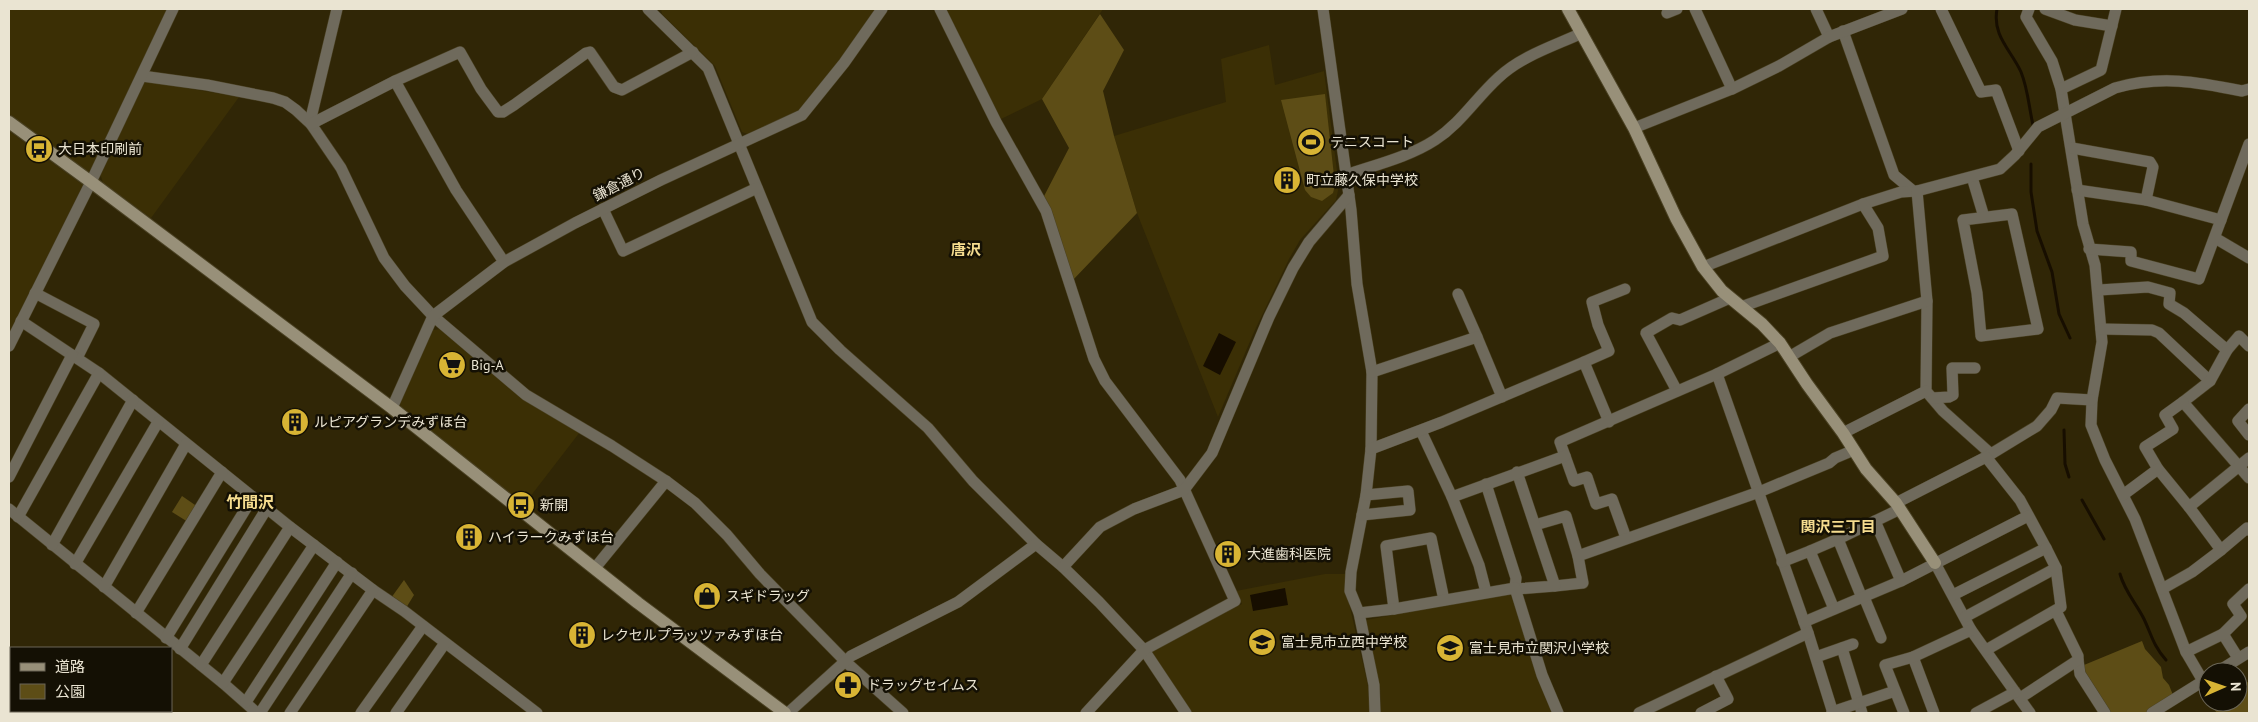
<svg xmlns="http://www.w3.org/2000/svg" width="2258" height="722" viewBox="0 0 2258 722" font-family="'PT Sans','Noto Sans JP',sans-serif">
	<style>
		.built { fill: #3b2f05 }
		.green { fill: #5d4d16 }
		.water { fill: #170e00 }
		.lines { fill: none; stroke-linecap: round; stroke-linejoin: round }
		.stream { stroke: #170e00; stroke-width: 3 }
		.street-casing { stroke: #4a4123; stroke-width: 12 }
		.secondary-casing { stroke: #4a4123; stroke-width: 14 }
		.street { stroke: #6f6a5c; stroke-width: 11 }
		.secondary { stroke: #989079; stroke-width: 12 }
		.labels { text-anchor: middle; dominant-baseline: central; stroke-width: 5; stroke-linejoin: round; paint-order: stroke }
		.poi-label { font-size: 14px; fill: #eae4d2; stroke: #141004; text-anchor: start }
		.street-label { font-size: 14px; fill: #eae4d2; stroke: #141004 }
		.neighbourhood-label { font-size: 15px; font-weight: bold; fill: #f5dc8f; stroke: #141004 }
		.quarter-label { font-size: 16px; font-weight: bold; fill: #f5dc8f; stroke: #141004 }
	</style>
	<rect width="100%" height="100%" fill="#302606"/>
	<g class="built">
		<path d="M9 9H168L93 167 88 172 9 115Z"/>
		<path d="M661 9H876L818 90 796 113 751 135 742 132 715 66 662 14Z"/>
		<path d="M944 9H1103L1042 99 1001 119Z"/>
		<path d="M1269 45 1275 85 1324 71 1339 186 1336 200 1300 240 1289 259 1254 332 1218 417 1137 213 1114 136 1226 102 1221 59Z"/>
		<path d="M145 81 239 97 151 218 103 183 100 173Z"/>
		<path d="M9 131 83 185 9 334Z"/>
		<path d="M441 329 527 402 580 432 523 506 401 409 400 403 433 330Z"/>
		<path d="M1325 574H1345V592L1349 603 1368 686 1370 713H1192L1152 654 1154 648 1242 604 1236 591Z"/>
		<path d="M1507 594 1513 596 1554 713H1381L1380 686 1366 620Z"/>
	</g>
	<g class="green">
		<path d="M1100 14 1124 50 1103 91 1114 136 1137 213 1072 281 1042 200 1069 148 1042 99Z"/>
		<path d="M1325 94 1335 185 1333 193 1322 201 1311 197 1305 190 1281 100Z"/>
		<path d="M182 496 198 507 188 522 172 512Z"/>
		<path d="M404 580 414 595 406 608 391 598Z"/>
		<path d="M2142 641 2145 649 2161 667 2163 678 2169 685 2173 695 2145 713H2110L2084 670V665Z"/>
		<path d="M2249 681V713H2217L2212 706 2219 702H2238V689Z"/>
	</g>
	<g class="water">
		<path d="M1219 333 1236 342 1220 375 1203 366Z"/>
		<path d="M1285 588 1288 605 1253 611 1250 595Z"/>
	</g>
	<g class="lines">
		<g class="stream">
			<path d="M1997 9C1992 36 2011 50 2021 72 2028 89 2029 108 2033 125"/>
			<path d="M2031 164V192L2037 231 2052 272 2059 314 2070 338"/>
			<path d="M2064 430 2065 464 2069 477"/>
			<path d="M2082 500 2104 539"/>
			<path d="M2120 574C2125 592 2136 603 2144 619 2152 636 2153 645 2166 660"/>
		</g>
		<g class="street-casing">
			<g id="street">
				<path d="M648 9 708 68 812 322 840 350 928 428 973 481 1036 544 1063 567 1099 602 1144 650 1186 713"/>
				<path d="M940 9 996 122 1046 211 1094 359 1105 381 1180 480 1235 601 1144 650 1086 713"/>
				<path d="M1323 9 1351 210 1357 284 1372 372 1371 449 1366 495 1351 572 1350 591 1359 613 1374 685 1375 713"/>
				<path d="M1695 9 1732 89"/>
				<path d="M1816 9 1829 37"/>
				<path d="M1941 9 1981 92 1996 90 2019 151"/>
				<path d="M2029 9 2026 17 2052 61 2061 89 2083 224 2095 265 2102 342 2092 400 2091 425 2105 460 2135 519 2186 652 2223 634 2238 658"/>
				<path d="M2045 9 2075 20 2112 26"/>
				<path d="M1667 13 1677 9"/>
				<path d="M1843 31 1894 175 1912 190"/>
				<path d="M142 76 207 85 273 98 285 102 296 110 311 124 341 168 384 258 405 286 433 316 526 395 612 446 666 481 695 503 727 535 760 574 847 663 903 713"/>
				<path d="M395 81 456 190 504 262"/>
				<path d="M2061 89 2101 70 2116 9"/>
				<path d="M310 122 337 9"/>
				<path d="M311 124 395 81 460 52 481 89 498 112H503L514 105 586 53 590 52 614 87 622 90 693 52"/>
				<path d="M1634 128 1732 89 1779 66 1829 37 1902 9"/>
				<path d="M2072 148 2150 162 2153 167 2146 200"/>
				<path d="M1346 175C1375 165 1409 157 1435 140 1461 123 1476 98 1498 78 1521 56 1554 46 1582 33"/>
				<path d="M1972 177 1984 217"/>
				<path d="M2077 190 2146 200 2221 220"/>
				<path d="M603 209 623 251 757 188"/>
				<path d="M2012 214 2038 329 1981 336 1977 293 1963 220Z"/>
				<path d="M2215 238 2249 258"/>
				<path d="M2089 249 2131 252V261L2199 279 2249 144"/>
				<path d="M1703 267 1863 204 1901 192 1917 191 2000 169 2015 155 2038 127 2115 88C2161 75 2197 82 2242 91L2249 89"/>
				<path d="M2099 290 2148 287 2170 293 2169 304 2184 313 2227 350"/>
				<path d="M35 293 94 324 77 358"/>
				<path d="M1458 294 1477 337"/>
				<path d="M1927 301 1926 391 1943 411 1991 454"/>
				<path d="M1741 307 1883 256 1878 228 1863 204"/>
				<path d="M21 321 99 373 290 527 373 590 404 611 537 713"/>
				<path d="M2101 329 2152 330 2159 333 2210 381"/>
				<path d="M9 346 91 182 173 9"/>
				<path d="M2249 346 2239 336 2227 350 2210 381 2183 402 2249 478"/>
				<path d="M1789 357 1830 333 1927 301 1917 191"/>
				<path d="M1584 362 1609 351 1598 325 1592 302 1625 289"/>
				<path d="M1372 372 1477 337 1502 397"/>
				<path d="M1717 374 1808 633 1833 713"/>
				<path d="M1677 391 1646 333 1672 318 1680 320 1730 298"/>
				<path d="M1932 398 1949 397 1953 395 1952 368H1975"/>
				<path d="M2183 402 2165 415 2173 429 2145 447 2158 469 2189 507"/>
				<path d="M392 408 433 316 504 262 575 223 661 180 802 115 844 63 882 9"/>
				<path d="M2249 409 2238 421 2249 435"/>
				<path d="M1421 431 1452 497"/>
				<path d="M1843 433 1926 391"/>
				<path d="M1371 449 1442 422 1584 362 1609 422"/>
				<path d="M9 477 72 355"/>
				<path d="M1486 484 1516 578 1515 588"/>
				<path d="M2123 495 2158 469"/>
				<path d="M1896 503 1986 457 2037 426 2051 410 2057 398 2092 400"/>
				<path d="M9 509 223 683 257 713"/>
				<path d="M1362 515 1410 510 1408 491 1366 495"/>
				<path d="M18 517 99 373"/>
				<path d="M1875 521 1901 581"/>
				<path d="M1535 525 1566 516 1578 556 1583 583 1555 586"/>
				<path d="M1626 538 1612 499 1596 504 1587 477 1574 481 1560 442 1717 374 1780 343"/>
				<path d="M1838 539 1900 509"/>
				<path d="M52 545 133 400"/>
				<path d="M2221 550 2247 528 2249 530"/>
				<path d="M1578 556 1759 492 1829 463 1835 458 1854 450"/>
				<path d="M1782 562 1810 551"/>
				<path d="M1935 563 1971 630 2030 713"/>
				<path d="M75 564 158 422"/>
				<path d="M1063 567 1100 527 1134 509 1184 490 1212 453 1269 317 1293 268 1309 242 1349 195"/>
				<path d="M595 568 666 481"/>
				<path d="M104 587 186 444"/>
				<path d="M1516 589 1555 586 1517 472"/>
				<path d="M2162 589 2192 572 2221 550 2189 507 2249 458"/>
				<path d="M1486 592 1479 565 1452 497 1565 456"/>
				<path d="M1953 595 2046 548 2020 500 1986 457"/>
				<path d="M1864 597 1881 638"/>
				<path d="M1394 609 1386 546 1431 538 1444 600"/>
				<path d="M1834 609 1810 551 1838 539 1862 598"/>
				<path d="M136 613 222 472"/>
				<path d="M1359 613 1394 609 1515 588 1542 675 1558 713"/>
				<path d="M1965 617 2056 568"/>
				<path d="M1804 622 1901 581 2028 516"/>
				<path d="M2223 634 2241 616 2233 604 2249 589"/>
				<path d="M166 638 253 497"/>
				<path d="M1842 648 1862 713"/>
				<path d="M180 649 267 508"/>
				<path d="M1986 650 2061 607 2056 568 2046 548"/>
				<path d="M2186 652 2203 681"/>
				<path d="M1816 657 1853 644"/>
				<path d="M1913 657 1934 713"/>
				<path d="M2078 660 2080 674 2105 713"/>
				<path d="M201 665 290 527"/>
				<path d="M2217 672 2249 652"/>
				<path d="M9 677 11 680"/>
				<path d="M223 683 314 545"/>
				<path d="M2020 698 2078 660V656L2056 611"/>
				<path d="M246 702 337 562"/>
				<path d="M29 711 31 713"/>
				<path d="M1832 712 1895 691"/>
				<path d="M260 713 352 573"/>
				<path d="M290 713 373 590"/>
				<path d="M361 713 423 626"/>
				<path d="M396 713 445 643"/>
				<path d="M788 713 851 656 958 602 1036 544"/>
				<path d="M1639 713 1808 633"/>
				<path d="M1701 713 1728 699 1716 676"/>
				<path d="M1904 713 1885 665 1913 657 1971 630"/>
				<path d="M1976 713 2015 692"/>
				<path d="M2152 713 2208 678"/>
			</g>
		</g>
		<g class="secondary-casing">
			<g id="secondary">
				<path d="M1568 9 1634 128 1676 218 1703 267 1722 291 1762 324 1780 343 1807 384 1843 433 1866 469 1896 503 1935 563"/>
				<path d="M9 122 91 182 392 408 638 603 785 713"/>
			</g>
		</g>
		<use href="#street" class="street"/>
		<use href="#secondary" class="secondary"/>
	</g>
	<defs>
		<g id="stadium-disc" transform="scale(1.4375)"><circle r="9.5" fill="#d8b434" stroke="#141004"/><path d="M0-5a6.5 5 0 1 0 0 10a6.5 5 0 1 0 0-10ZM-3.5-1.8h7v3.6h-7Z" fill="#111"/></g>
		<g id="bus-disc" transform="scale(1.4375)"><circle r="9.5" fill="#d8b434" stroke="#141004"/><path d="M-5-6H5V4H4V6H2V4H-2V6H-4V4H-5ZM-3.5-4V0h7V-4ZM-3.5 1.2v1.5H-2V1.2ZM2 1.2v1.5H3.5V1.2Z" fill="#111"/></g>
		<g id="building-disc" transform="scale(1.4375)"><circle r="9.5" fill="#d8b434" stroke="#141004"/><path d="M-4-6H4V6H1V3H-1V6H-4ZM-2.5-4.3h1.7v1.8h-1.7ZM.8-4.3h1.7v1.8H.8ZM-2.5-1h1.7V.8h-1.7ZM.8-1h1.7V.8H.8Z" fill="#111"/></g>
		<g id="supermarket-disc" transform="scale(1.4375)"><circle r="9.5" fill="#d8b434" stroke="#141004"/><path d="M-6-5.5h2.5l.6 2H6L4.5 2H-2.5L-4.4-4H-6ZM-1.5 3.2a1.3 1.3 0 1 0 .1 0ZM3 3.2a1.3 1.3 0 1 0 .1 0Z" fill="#111"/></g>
		<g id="shop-disc" transform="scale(1.4375)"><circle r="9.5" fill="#d8b434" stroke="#141004"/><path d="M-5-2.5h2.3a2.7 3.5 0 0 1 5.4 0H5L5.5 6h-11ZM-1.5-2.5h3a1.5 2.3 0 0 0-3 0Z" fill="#111"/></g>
		<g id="school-disc" transform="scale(1.4375)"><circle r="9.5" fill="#d8b434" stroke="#141004"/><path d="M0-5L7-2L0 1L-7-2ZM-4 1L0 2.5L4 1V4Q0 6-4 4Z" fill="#111"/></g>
		<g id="pharmacy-disc" transform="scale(1.4375)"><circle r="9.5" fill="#d8b434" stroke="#141004"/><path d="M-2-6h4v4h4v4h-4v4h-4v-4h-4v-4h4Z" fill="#111"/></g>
	</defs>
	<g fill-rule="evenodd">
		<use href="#stadium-disc" x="1311" y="142"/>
		<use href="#bus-disc" x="39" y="149"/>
		<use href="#building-disc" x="1287" y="180"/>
		<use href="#supermarket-disc" x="452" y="365"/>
		<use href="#building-disc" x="295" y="422"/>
		<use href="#bus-disc" x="521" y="505"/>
		<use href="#building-disc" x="469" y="537"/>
		<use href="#building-disc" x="1228" y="554"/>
		<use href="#shop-disc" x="707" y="596"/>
		<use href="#building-disc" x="582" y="635"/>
		<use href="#school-disc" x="1262" y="642"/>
		<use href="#school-disc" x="1450" y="648"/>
		<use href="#pharmacy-disc" x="848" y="685"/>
	</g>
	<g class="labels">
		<g class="poi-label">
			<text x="1330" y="142">テニスコート</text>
			<text x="58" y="149">大日本印刷前</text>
			<text x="1306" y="180">町立藤久保中学校</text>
			<text x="471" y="365">Big-A</text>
			<text x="314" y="422">ルピアグランデみずほ台</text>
			<text x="540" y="505">新開</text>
			<text x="488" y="537">ハイラークみずほ台</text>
			<text x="1247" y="554">大進歯科医院</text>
			<text x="726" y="596">スギドラッグ</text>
			<text x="601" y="635">レクセルプラッツァみずほ台</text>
			<text x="1281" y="642">富士見市立西中学校</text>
			<text x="1469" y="648">富士見市立関沢小学校</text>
			<text x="867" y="685">ドラッグセイムス</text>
		</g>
		<g class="street-label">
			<text transform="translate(619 184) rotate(-27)">鎌倉通り</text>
		</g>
		<g class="neighbourhood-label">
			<text x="966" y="249">唐沢</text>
			<text x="1838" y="526">関沢三丁目</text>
		</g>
		<g class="quarter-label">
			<text x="250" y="502">竹間沢</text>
		</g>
	</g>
	<rect width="2258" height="722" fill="none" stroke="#eae4d2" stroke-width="20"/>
	<rect x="10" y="647" width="162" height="65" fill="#141004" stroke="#6a6556"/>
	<rect x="20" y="663" width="25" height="8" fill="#989079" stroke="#6a6556"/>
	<text x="55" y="672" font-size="15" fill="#eae4d2">道路</text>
	<rect x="20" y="684" width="25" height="15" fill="#5d4d16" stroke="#6a6556"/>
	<text x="55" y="697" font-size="15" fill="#eae4d2">公園</text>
	<g transform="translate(2223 687) rotate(88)"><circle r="24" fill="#141004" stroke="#6a6556"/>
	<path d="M0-4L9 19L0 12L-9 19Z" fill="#d8b434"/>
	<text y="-8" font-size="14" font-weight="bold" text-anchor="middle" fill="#eae4d2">N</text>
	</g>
</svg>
